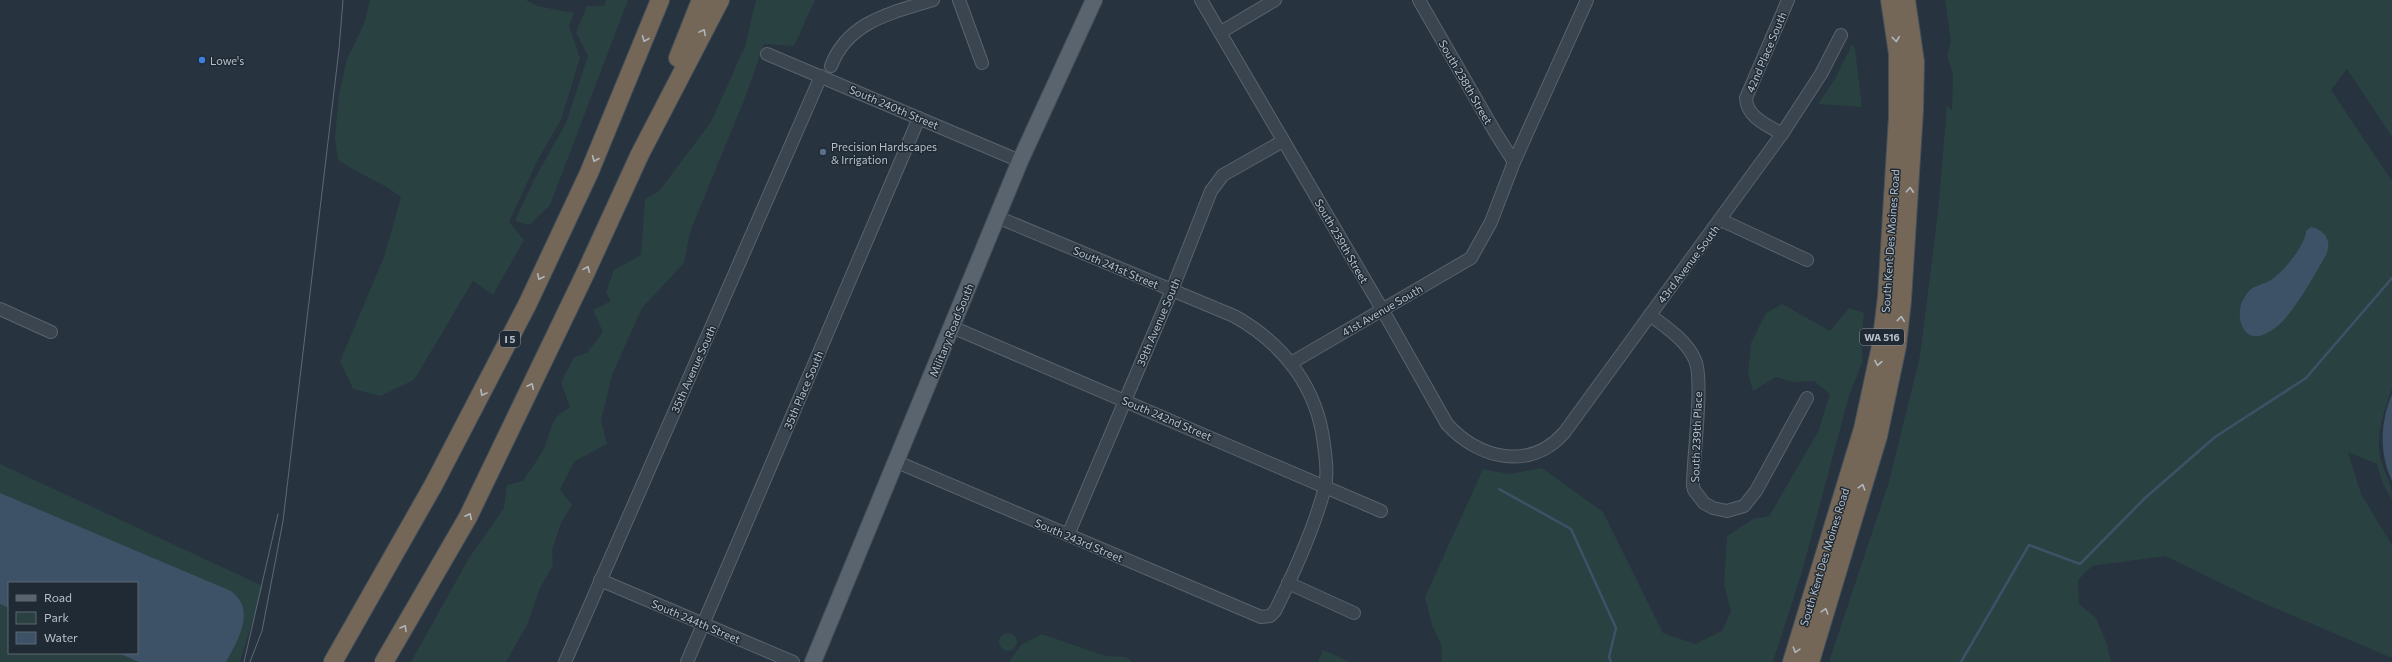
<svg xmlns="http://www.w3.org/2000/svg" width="2392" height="662" viewBox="0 0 2392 662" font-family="Commissioner,sans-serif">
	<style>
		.green { fill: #2a4141; fill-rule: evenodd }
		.water { fill: #3d5267 }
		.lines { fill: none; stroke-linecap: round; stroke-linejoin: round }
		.stream { stroke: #3d5267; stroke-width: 2.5 }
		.minor-casing { stroke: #59636d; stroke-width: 14 }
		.major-casing { stroke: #444e58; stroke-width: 18 }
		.highway-casing { stroke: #45505a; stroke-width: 20 }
		.minor { stroke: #3b454f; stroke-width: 12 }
		.major { stroke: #59646f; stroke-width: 16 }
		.highway { stroke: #756758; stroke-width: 18 }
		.tram { stroke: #5d6976; stroke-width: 1 }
		.oneway { stroke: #b0b7bf }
		.shop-dot { fill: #3f7fe0; stroke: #1f2a34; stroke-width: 1.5 }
		.service-dot { fill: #5c6f8a; stroke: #1f2a34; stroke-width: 1.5 }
		.labels { text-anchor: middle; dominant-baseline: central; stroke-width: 3; stroke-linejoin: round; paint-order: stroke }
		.shield { fill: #1f2a34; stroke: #89939d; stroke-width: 1 }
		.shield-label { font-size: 10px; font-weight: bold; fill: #b7c0ca }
		.street-label { font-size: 11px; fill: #b7c0ca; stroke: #1f2a34 }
		.poi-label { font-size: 11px; fill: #b7c0ca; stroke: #1f2a34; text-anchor: start }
	</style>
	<rect width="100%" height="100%" fill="#27333f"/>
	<g class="green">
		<path d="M370 0H526L537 6 574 13 569 26 580 58 561 120 538 159 509 222 524 240 493 295 473 281 414 380 380 396 353 389 340 361 384 257 401 197C382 182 358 174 338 160L335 138 339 94 347 59 364 24Z"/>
		<path d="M606 0H628L550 205 529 225 515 221 534 180 566 123 588 56 576 32 587 6H604Z"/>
		<path d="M756 0H815L794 46 764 44 745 98 690 232 684 263 642 308 612 375 601 421 607 444 575 461 560 489 572 505 561 523 552 550 553 565 540 588 528 623 506 662H411L469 558 504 508 507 485 523 481C530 470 539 458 545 446 553 427 549 418 570 408L561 382 574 357 587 353 603 332 593 310 611 301 606 292 614 270 641 255 645 199 659 191 711 122 745 46Z"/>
		<path d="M1945 0H2392V137L2347 69 2331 90 2392 181V389C2383 414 2373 440 2383 467 2389 482 2392 483 2392 500L2383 484 2377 464 2348 452 2361 494 2392 545V658L2256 600 2165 556 2092 566 2078 580 2079 604 2096 618 2107 644 2111 662H1829L1888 485 1920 356 1938 212 1947 105 1952 111 1953 74 1947 55 1951 42Z"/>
		<path d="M1852 44 1855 49 1862 107 1818 104 1835 79Z"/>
		<path d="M1782 304 1830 331 1849 308 1864 313 1861 343 1863 360 1849 396 1801 575 1773 662H1442L1441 644 1432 625 1425 597 1483 469 1509 474 1542 468 1603 512 1663 633 1695 644 1722 631 1731 611 1724 585 1727 536 1753 519 1769 516 1818 432 1830 394 1814 381 1793 382 1776 377 1753 391 1748 374 1751 343 1766 313Z"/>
		<path d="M0 464 263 586 240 662H0ZM9 583H137V653H9Z"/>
		<circle cx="1008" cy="642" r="9"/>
		<path d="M1042 634 1105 656 1126 657 1132 662H1009L1021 645Z"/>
		<path d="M1323 650 1350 662H1318Z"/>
	</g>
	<g class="water">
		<path d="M2311 227C2326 230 2332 242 2326 255 2314 276 2297 307 2280 324 2275 328 2266 335 2259 336 2240 339 2236 312 2243 300 2251 285 2255 288 2269 281 2281 275 2306 245 2306 231Z"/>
		<path d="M2392 394V481C2379 453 2380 423 2392 394Z"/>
		<path d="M0 493 231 591C256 610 239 638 226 662H139L118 653H137V583H9V608L0 604Z"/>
	</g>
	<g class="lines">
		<g class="stream">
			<path d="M1499 489 1571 529 1616 628 1609 657 1611 662"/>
			<path d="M1961 662 2029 545 2080 564 2145 498 2215 437 2306 378 2392 278"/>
		</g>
		<g class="minor-casing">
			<g id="minor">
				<path d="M959 0 982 63"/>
				<path d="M1201 0 1382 309 1447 424C1478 458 1529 472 1564 433L1782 134 1821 74 1841 35"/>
				<path d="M1419 0 1495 132 1514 162"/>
				<path d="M1221 32 1275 0"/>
				<path d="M767 54 1020 161"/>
				<path d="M831 66C848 21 892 13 933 0"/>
				<path d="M1782 134C1768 125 1747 118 1746 98L1788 0"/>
				<path d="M1721 220 1807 260"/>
				<path d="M0 309 51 332"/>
				<path d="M1650 315C1666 327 1687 341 1695 360 1704 380 1693 458 1693 485L1694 490 1704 503 1713 508 1727 511 1744 506 1756 491 1807 398"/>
				<path d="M952 327 1381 511"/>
				<path d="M1291 363 1471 258 1491 222 1514 162 1587 0"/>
				<path d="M897 462 1261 617 1270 616 1275 611C1294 573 1314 529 1325 487 1328 474 1326 458 1324 445 1318 388 1283 343 1234 316L997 217"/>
				<path d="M1068 535 1172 290 1211 191 1223 175 1283 141"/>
				<path d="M600 580 793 662"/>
				<path d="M1288 583 1354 613"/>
				<path d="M565 662 821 76"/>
				<path d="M687 662 919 118"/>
			</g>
		</g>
		<g class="major-casing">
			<path id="major" d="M813 662 1020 161 1094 0"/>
		</g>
		<g class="highway-casing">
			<g id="highway">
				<path d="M678 58 701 0"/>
				<path d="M333 662 434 484 528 303 589 173 660 0"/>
				<path d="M384 662 468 517 585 274 640 154 720 0"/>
				<path d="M1792 662 1863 429 1881 346 1887 297 1898 116V54L1890 0"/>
				<path d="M1810 662 1878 436 1897 346 1902 300 1914 110 1915 62 1906 0"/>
			</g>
		</g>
		<use href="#minor" class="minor"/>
		<use href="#major" class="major"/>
		<use href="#highway" class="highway"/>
		<g class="tram">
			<path d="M244 662 278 514"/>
			<path d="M250 662 262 631 283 521 339 49 343 0"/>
		</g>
	</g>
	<defs><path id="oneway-chevron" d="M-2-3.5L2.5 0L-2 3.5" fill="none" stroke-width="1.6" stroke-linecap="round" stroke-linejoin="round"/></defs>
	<g class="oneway">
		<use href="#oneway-chevron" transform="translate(703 32) rotate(-62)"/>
		<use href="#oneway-chevron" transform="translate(645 39) rotate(112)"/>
		<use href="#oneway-chevron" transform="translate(1896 39) rotate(83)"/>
		<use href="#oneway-chevron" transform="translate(595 159) rotate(113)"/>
		<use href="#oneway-chevron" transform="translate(1910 190) rotate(-87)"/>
		<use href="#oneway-chevron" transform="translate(587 269) rotate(-66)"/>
		<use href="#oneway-chevron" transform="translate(540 277) rotate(115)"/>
		<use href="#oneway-chevron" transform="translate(1901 319) rotate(-84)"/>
		<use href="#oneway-chevron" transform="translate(1878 363) rotate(100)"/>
		<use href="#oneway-chevron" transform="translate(531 386) rotate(-64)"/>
		<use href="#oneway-chevron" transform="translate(483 393) rotate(118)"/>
		<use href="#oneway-chevron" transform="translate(1862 487) rotate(-73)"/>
		<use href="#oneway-chevron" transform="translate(469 516) rotate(-63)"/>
		<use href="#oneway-chevron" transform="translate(1825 611) rotate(-73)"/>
		<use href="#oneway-chevron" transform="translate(404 628) rotate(-60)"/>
		<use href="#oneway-chevron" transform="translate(1796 650) rotate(108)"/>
	</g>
	<circle class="shop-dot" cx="202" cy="60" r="4"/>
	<circle class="service-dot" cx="823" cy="152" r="4"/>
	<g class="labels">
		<g class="shield">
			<rect x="1860" y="329" width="44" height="16" rx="3"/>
			<rect x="500" y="331" width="20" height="16" rx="3"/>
		</g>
		<g class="shield-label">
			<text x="1882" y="337">WA 516</text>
			<text x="510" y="339">I 5</text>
		</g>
		<g class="street-label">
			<text transform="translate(1766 52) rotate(-67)">42nd Place South</text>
			<text transform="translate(1466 82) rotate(60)">South 238th Street</text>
			<text transform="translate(894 107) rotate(23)">South 240th Street</text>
			<text transform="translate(1342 241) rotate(60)">South 239th Street</text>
			<text transform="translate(1890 241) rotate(-86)">South Kent Des Moines Road</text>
			<text transform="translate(1688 264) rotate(-53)">43rd Avenue South</text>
			<text transform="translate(1116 267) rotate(23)">South 241st Street</text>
			<text transform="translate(1382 310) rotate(-30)">41st Avenue South</text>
			<text transform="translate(1158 322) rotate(-67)">39th Avenue South</text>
			<text transform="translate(951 330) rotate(-68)">Military Road South</text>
			<text transform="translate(693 369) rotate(-66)">35th Avenue South</text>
			<text transform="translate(803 390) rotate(-67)">35th Place South</text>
			<text transform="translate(1167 418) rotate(23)">South 242nd Street</text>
			<text transform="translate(1696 437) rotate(-88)">South 239th Place</text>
			<text transform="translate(1079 540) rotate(23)">South 243rd Street</text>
			<text transform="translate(1824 557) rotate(-73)">South Kent Des Moines Road</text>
			<text transform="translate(696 621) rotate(23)">South 244th Street</text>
		</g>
		<g class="poi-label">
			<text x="210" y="60">Lowe's</text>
			<text x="831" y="146">Precision Hardscapes<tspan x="831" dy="13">&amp; Irrigation</tspan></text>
		</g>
	</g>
	<rect x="8" y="582" width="130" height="72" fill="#1f2a34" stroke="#5c6670"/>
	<rect x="16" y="595" width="20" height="6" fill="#59646f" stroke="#5c6670"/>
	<text x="44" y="602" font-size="12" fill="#b7c0ca">Road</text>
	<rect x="16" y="612" width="20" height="12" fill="#2a4141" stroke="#5c6670"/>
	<text x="44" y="622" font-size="12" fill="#b7c0ca">Park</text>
	<rect x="16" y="632" width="20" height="12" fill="#3d5267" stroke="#5c6670"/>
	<text x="44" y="642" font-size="12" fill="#b7c0ca">Water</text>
</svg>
